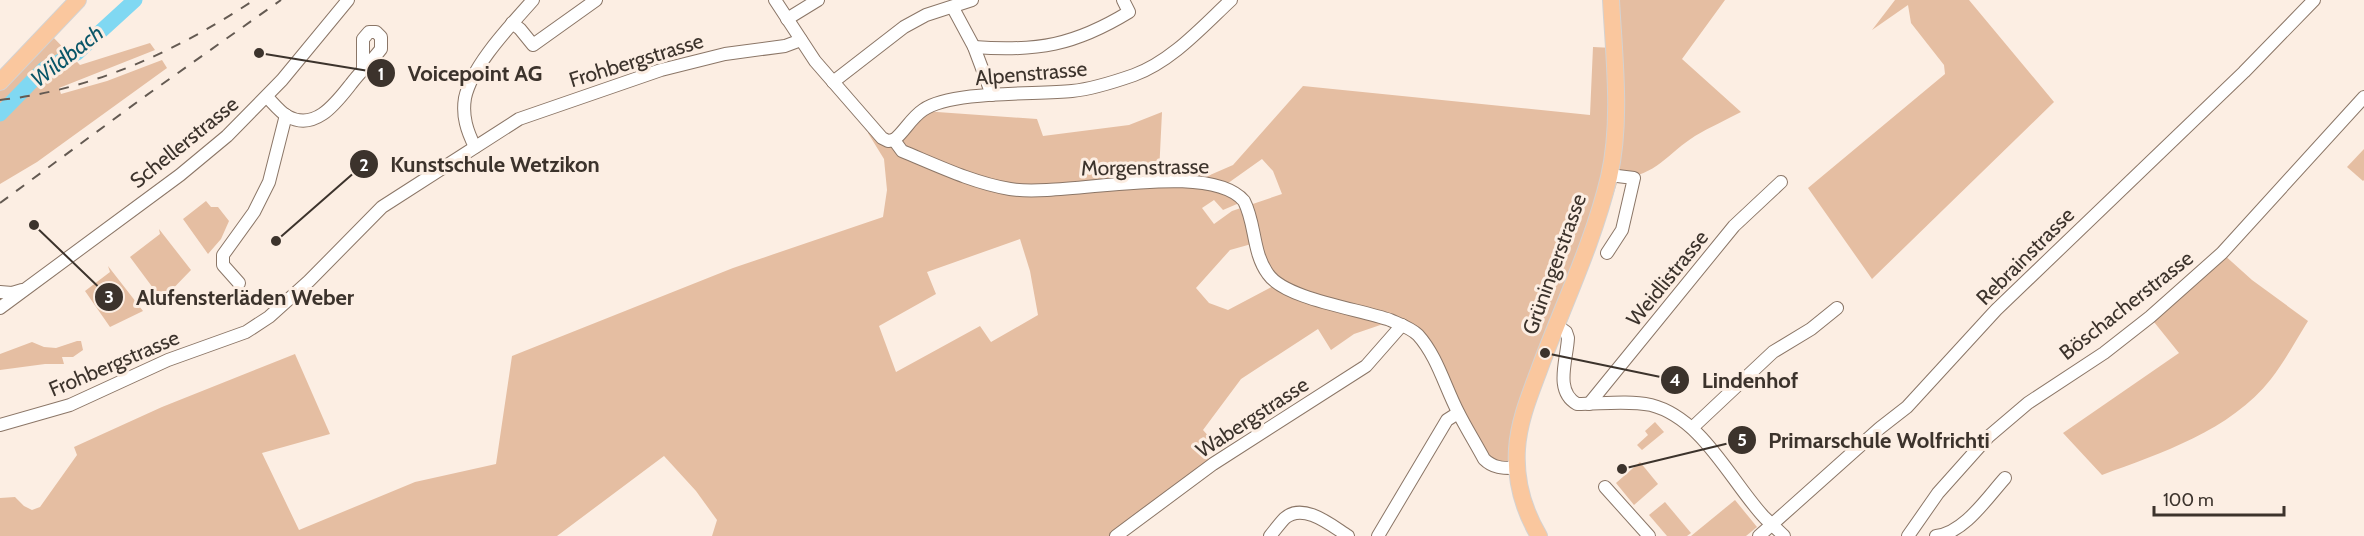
<svg xmlns="http://www.w3.org/2000/svg" width="2364" height="536" viewBox="0 0 2364 536" font-family="Cabin,sans-serif">
	<style>
		.green { fill: #e5bea2; fill-rule: evenodd }
		.lines { fill: none; stroke-linecap: round; stroke-linejoin: round }
		.river { stroke: #80d8f2; stroke-width: 15 }
		.minor-casing { stroke: #8b7667; stroke-width: 14 }
		.major-casing { stroke: #d4d2d1; stroke-width: 18 }
		.minor { stroke: #fff; stroke-width: 12 }
		.major { stroke: #fac79e; stroke-width: 16 }
		.rail { stroke: #645a52; stroke-width: 2; stroke-dasharray: 10 10; stroke-linecap: butt }
		.labels { text-anchor: middle; dominant-baseline: central; stroke-width: 6; stroke-linejoin: round; paint-order: stroke }
		.street-label { font-size: 21px; fill: #3c332c; stroke: #fceee3 }
		.water-label { font-size: 22px; font-style: italic; fill: #095668; stroke: #fceee3 }
		.leader { fill: none; stroke: #3c332c; stroke-width: 2 }
		.callout-dot { fill: #3c332c; stroke: #fceee3; stroke-width: 2 }
		.mark-label { font-size: 18px; text-anchor: middle; font-weight: bold; fill: #fff }
		.callout-label { font-size: 22px; text-anchor: middle; font-weight: bold; fill: #3c332c; stroke: #fceee3; stroke-width: 6; stroke-linejoin: round; paint-order: stroke }
	</style>
	<rect width="100%" height="100%" fill="#fceee3"/>
	<g class="green">
		<path d="M1611 0H1725L1682 59 1741 112C1726 120 1710 127 1695 136 1668 153 1653 179 1619 177L1603 226 1564 330 1556 326 1517 468 1490 465 1418 335 1392 321 1354 334 1331 350 1318 329 1241 379 1203 430 1211 439 1200 448 1213 464 1116 536H712L717 520 696 491 664 456 557 536H0V498L15 497 24 506 32 510 40 507 77 455 74 447 162 407 295 354 330 434 262 453 299 530 415 482 496 464 512 356 733 268 883 217 887 190 884 159 868 133 876 130 888 141 923 111 1037 119 1043 136 1129 125 1162 112 1159 173 1210 175 1233 165 1303 86 1590 115 1593 47 1613 48ZM1262 159 1273 171 1282 194 1232 211 1214 224 1202 208 1214 200 1223 210 1244 201 1224 186ZM1020 239 1030 271 1038 315 991 342 980 326 896 372 879 326 936 294 927 272ZM1255 243 1277 284 1228 310 1209 303 1196 288 1230 250Z"/>
		<path d="M1895 0H1969L2054 102 1872 279 1808 188 1945 74 1944 65 1911 23 1908 5 1872 30Z"/>
		<path d="M51 35 80 65 150 43 155 50 59 88 61 94 107 81 162 60 167 68 37 162 0 184V89Z"/>
		<path d="M2364 149V180L2363 181 2347 167Z"/>
		<path d="M206 201 211 207H218L229 221 221 239 208 254 183 219Z"/>
		<path d="M159 229 191 270 162 300 130 257 160 234Z"/>
		<path d="M2222 253 2252 280 2308 321C2296 340 2285 361 2271 379 2230 431 2161 453 2102 475L2063 433 2179 353 2150 317Z"/>
		<path d="M108 266 143 311 110 327 85 291 110 272Z"/>
		<path d="M77 341H81L83 350 73 357H62L64 364H45L0 370V354L32 342 44 347 56 348Z"/>
		<path d="M1655 422 1664 432 1642 450 1637 445 1648 435 1645 431Z"/>
		<path d="M1640 462 1658 484 1634 505 1616 483Z"/>
		<path d="M1735 500 1757 527 1746 536H1691Z"/>
		<path d="M1665 502 1691 533 1687 536H1667L1649 515Z"/>
	</g>
	<g class="lines">
		<path class="river" d="M0 114 44 69 77 53 135 0"/>
		<g class="minor-casing">
			<g id="minor">
				<path d="M775 0 815 61 882 138 888 141 894 140"/>
				<path d="M953 8 974 47 992 95"/>
				<path d="M787 19 818 0"/>
				<path d="M512 23 520 29 533 45 596 0"/>
				<path d="M974 47C1037 52 1075 45 1129 12L1123 0"/>
				<path d="M833 82 904 27 926 15 972 0"/>
				<path d="M267 97C273 103 280 112 287 116 315 132 336 103 351 84 360 72 372 61 381 49V37L376 32H369L363 39V69"/>
				<path d="M894 140 902 151C936 165 973 183 1010 189 1065 198 1208 159 1244 201 1256 224 1252 252 1268 274 1285 299 1359 309 1390 320 1399 324 1411 328 1418 335 1437 356 1445 387 1458 412 1466 428 1476 444 1484 459 1494 469 1505 468 1517 468"/>
				<path d="M894 140C905 131 911 118 923 110 952 90 1035 95 1072 91 1092 89 1114 82 1134 75 1172 61 1202 27 1231 0"/>
				<path d="M475 147C467 131 462 116 465 98 472 65 511 25 533 0"/>
				<path d="M1607 253 1622 230 1634 178 1609 175"/>
				<path d="M239 283 223 265V255L254 212 269 182 286 115"/>
				<path d="M0 292 12 293 22 290"/>
				<path d="M0 308 180 175 227 136 282 80 348 0"/>
				<path d="M1556 325 1566 332 1568 338C1567 360 1554 391 1577 404 1601 404 1627 400 1651 405 1702 418 1730 480 1764 517 1770 523 1777 529 1784 536"/>
				<path d="M1589 404 1734 226 1781 182"/>
				<path d="M0 425 70 405 168 360 246 332 269 317 309 281 382 207 519 119 661 70 725 54 785 46 801 40"/>
				<path d="M1692 428 1773 352 1811 329 1837 308"/>
				<path d="M1605 487 1649 536"/>
				<path d="M1116 536 1213 464 1366 366 1402 325"/>
				<path d="M1270 536C1275 530 1280 523 1285 518 1304 502 1332 526 1348 536"/>
				<path d="M1378 536 1447 420 1458 413"/>
				<path d="M1759 536 1880 428 1907 407 1996 310 2244 72 2314 0"/>
				<path d="M1908 536 1938 493 1988 437 2028 403 2104 353 2150 317 2222 253 2364 97"/>
				<path d="M1936 536C1964 533 1987 498 2005 478"/>
			</g>
		</g>
		<g class="major-casing">
			<g id="major">
				<path d="M0 82 78 0"/>
				<path d="M1539 536C1523 509 1515 481 1517 449 1519 418 1532 390 1542 362 1565 301 1594 240 1609 177 1622 121 1614 57 1611 0"/>
			</g>
		</g>
		<use href="#minor" class="minor"/>
		<use href="#major" class="major"/>
		<g class="rail">
			<path d="M0 100C93 90 177 51 254 0"/>
			<path d="M0 203 144 97 281 0"/>
		</g>
	</g>
	<g class="labels">
		<g class="street-label">
			<text transform="translate(636 60) rotate(-17)">Frohbergstrasse</text>
			<text transform="translate(1031 73) rotate(-5)">Alpenstrasse</text>
			<text transform="translate(184 142) rotate(-39)">Schellerstrasse</text>
			<text transform="translate(1145 167) rotate(-1)">Morgenstrasse</text>
			<text transform="translate(2025 256) rotate(-45)">Rebrainstrasse</text>
			<text transform="translate(1554 264) rotate(-70)">Grüningerstrasse</text>
			<text transform="translate(1667 278) rotate(-51)">Weidlistrasse</text>
			<text transform="translate(2126 305) rotate(-38)">Böschacherstrasse</text>
			<text transform="translate(114 363) rotate(-23)">Frohbergstrasse</text>
			<text transform="translate(1252 417) rotate(-33)">Wabergstrasse</text>
		</g>
		<g class="water-label">
			<text transform="translate(67 56) rotate(-38)">Wildbach</text>
		</g>
	</g>
	<path class="leader" d="M259 53L381 73M276 241L364 164M34 225L109 297M1545 353L1675 380M1622 469L1742 440"/>
	<g class="callout-dot">
		<circle cx="259" cy="53" r="6"/>
		<circle cx="276" cy="241" r="6"/>
		<circle cx="34" cy="225" r="6"/>
		<circle cx="1545" cy="353" r="6"/>
		<circle cx="1622" cy="469" r="6"/>
		<circle cx="381" cy="73" r="15"/>
		<circle cx="364" cy="164" r="15"/>
		<circle cx="109" cy="297" r="15"/>
		<circle cx="1675" cy="380" r="15"/>
		<circle cx="1742" cy="440" r="15"/>
	</g>
	<g class="mark-label">
		<text x="381" y="80">1</text>
		<text x="364" y="171">2</text>
		<text x="109" y="303">3</text>
		<text x="1675" y="386">4</text>
		<text x="1742" y="446">5</text>
	</g>
	<g class="callout-label">
		<text x="475" y="81">Voicepoint AG</text>
		<text x="495" y="172">Kunstschule Wetzikon</text>
		<text x="245" y="305">Alufensterläden Weber</text>
		<text x="1750" y="388">Lindenhof</text>
		<text x="1879" y="448">Primarschule Wolfrichti</text>
	</g>
	<path d="M2154 506v9h130v-9" fill="none" stroke="#3c332c" stroke-width="3"/>
	<text x="2163" y="506" font-size="18" fill="#3c332c" stroke="#fceee3" stroke-width="4.5" paint-order="stroke">100 m</text>
</svg>
